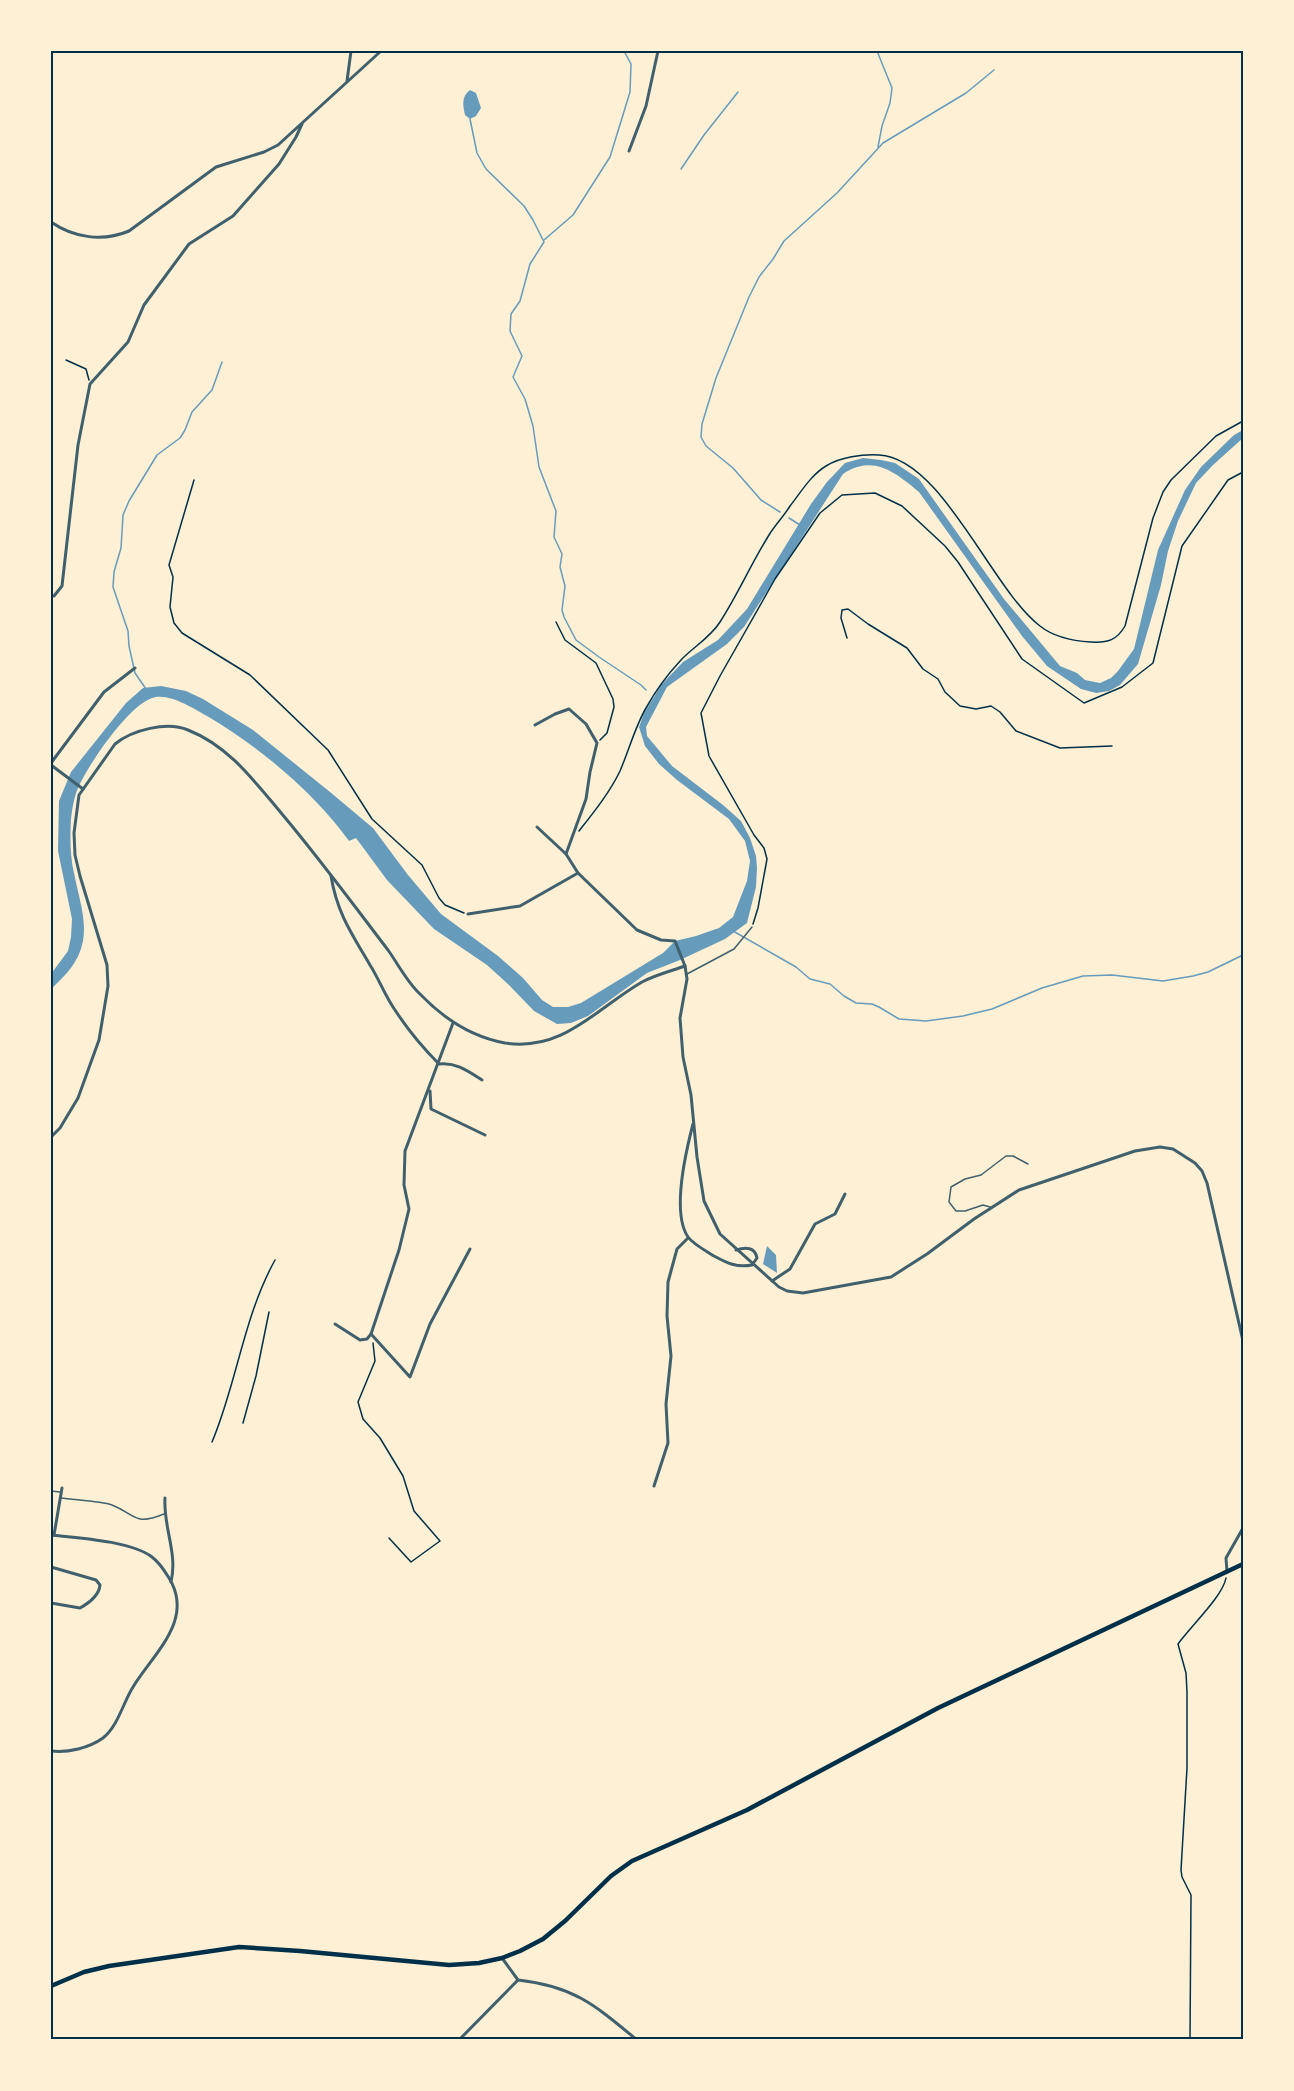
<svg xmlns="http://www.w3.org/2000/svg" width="1294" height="2091" viewBox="0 0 1294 2091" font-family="'Libre Baskerville',serif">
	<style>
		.water { fill: #669bbc }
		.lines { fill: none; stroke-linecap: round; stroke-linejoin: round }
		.stream { stroke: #669bbc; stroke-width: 1.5 }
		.path { stroke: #003049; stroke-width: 1.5 }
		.service { stroke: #3f606c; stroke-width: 1.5 }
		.minor { stroke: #3f606c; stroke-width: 3 }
		.tertiary { stroke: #3f606c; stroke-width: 3 }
		.primary { stroke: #003049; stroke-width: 4.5 }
		.neatline { fill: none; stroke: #003049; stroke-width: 2 }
	</style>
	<rect width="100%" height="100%" fill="#fdf0d5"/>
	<g class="water">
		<path d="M470 90 476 93 481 108 476 116 470 119 465 115C463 106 461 96 470 90Z"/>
		<path d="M1243 430V438L1213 465 1196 483 1178 521 1168 551 1161 585 1138 664 1120 685 1109 691 1096 693 1081 689 1047 666 1022 636 919 492C895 472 873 454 843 474L744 627 727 644 667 687 646 727 647 736 672 766 723 805 741 821 750 838 756 856 757 868 756 887 747 923 725 939 680 960 647 973 588 1016 571 1023 557 1024 534 1011 509 985 487 965 434 929 387 880 356 838 349 841C315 793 257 745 207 716 193 708 168 692 152 698 128 706 88 765 78 788 74 797 72 810 71 819 70 837 70 856 74 873 78 895 87 919 83 941 79 962 66 975 51 989V974L68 951 71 937 72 919 58 851 59 801 71 772 126 703 143 688 161 686 186 691 203 699 253 730 330 792 373 828 408 875 441 914 498 956 523 978 542 1000 553 1007H568L581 1003 663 953 675 941 696 936 719 928 733 917 747 881 750 861 745 841 729 819 677 780 659 764 645 746 639 727 644 713 662 684 683 662 718 640 747 609 811 504 827 482 845 463 863 458 881 460 895 463 919 479 1004 599 1060 666 1077 673 1085 680 1100 683 1111 678 1118 671 1134 649 1158 550 1185 490 1201 467 1234 435Z"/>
		<path d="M767 1246 776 1255 777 1273 763 1264Z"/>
	</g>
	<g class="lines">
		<g class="stream">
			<path d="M877 51 892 88 890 103 882 126 878 147"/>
			<path d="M470 119 477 153 486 169 524 206 533 220 544 242 530 264 520 301 511 314 510 331 522 356 513 377 525 399 533 426 539 467 556 511 554 537 562 554 560 567 565 586 562 610 564 617 576 640 599 657 641 685 646 690"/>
			<path d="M681 169 704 135 738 92"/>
			<path d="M544 240 573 215 610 157 630 92 631 64 624 51"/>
			<path d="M780 512 761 500 733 468 706 446 701 437 702 424 716 378 749 297 759 277 773 259 784 241 837 193 883 143 966 93 994 70"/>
			<path d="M789 518 800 525"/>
			<path d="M146 689 135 673 129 646 128 631 113 587 114 572 121 548 123 515 129 501 157 455 180 438 185 430 192 412 212 390 222 362"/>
			<path d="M733 931 796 967 810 979 830 984 844 996 856 1003 872 1004 879 1007 899 1019 926 1021 963 1016 992 1009 1042 988 1083 976 1112 975 1163 981 1193 976 1208 972 1243 955"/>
		</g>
		<g class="path">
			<path d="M66 360 86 369 89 380"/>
			<path d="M194 480 169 565 173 577 170 607 174 623 182 633 250 675 328 750 372 819 422 865 439 898 445 905 464 913"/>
			<path d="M556 622 565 640 596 663 613 699 614 707 607 733 600 740"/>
			<path d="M847 638 841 618 842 610 848 609 868 624 907 648 923 669 938 679 945 692 960 706 976 709 991 706 1000 712 1016 731 1060 748 1112 746"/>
			<path d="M579 831C594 812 610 792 620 771 629 750 635 727 646 708 656 690 667 675 681 660 693 647 710 638 720 622 738 594 751 564 769 535 775 525 784 516 790 506 801 492 811 475 826 466 840 457 863 454 879 455 942 458 992 590 1040 626 1055 638 1073 641 1091 642 1108 643 1117 640 1125 626L1153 518 1163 492 1171 480 1216 436 1243 421"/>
			<path d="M753 924 758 908 767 859 764 848 754 835 709 756 701 713 720 676 775 579 820 513 842 495 875 493 902 506 945 546 958 562 1022 659 1084 703 1122 687 1153 663 1182 546 1228 480 1243 472"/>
			<path d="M373 1343 375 1361 358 1402 363 1419 380 1438 403 1476 414 1511 440 1541 411 1562 389 1538"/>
			<path d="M243 1423 256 1376 269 1312"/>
			<path d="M212 1442C237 1383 243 1318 275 1260"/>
			<path d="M1190 2040 1191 1895 1182 1877 1181 1870 1187 1768V1692L1186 1673 1178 1644C1190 1627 1223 1596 1226 1578"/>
		</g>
		<g class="service">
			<path d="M687 974 734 949 752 927"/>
			<path d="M990 1207 983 1205 965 1211H956L949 1202 951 1187 965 1179 981 1175 1006 1156H1013L1028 1164"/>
			<path d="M51 1491 60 1492"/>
			<path d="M61 1498C74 1500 100 1501 112 1505 137 1515 134 1526 164 1514"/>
		</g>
		<g class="minor">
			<path d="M347 81 351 51"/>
			<path d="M629 151 646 106 658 51"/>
			<path d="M51 596H54L62 586 78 445 90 384 128 342 144 305 189 244 233 216 279 164 296 137 302 124"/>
			<path d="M535 725 555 714 569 709 586 724 597 743 590 772 586 799 566 854 578 873 637 930 661 940 675 941 685 966"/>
			<path d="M51 763 104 692 135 668"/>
			<path d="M51 765 83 789"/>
			<path d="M537 827 566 854"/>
			<path d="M331 876C337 913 352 934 370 965 379 979 385 996 395 1010 408 1030 422 1047 439 1064 456 1062 468 1071 482 1080"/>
			<path d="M468 914 520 906 578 873"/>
			<path d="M430 1091 431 1109 485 1135"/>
			<path d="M693 1124C686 1151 671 1212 688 1237 693 1244 706 1251 714 1256 727 1263 737 1268 752 1265L757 1258C755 1247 746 1247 736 1250"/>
			<path d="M772 1281 790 1269 815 1224 835 1214 845 1194"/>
			<path d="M335 1324 360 1340 367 1339 371 1334 399 1250 409 1209 404 1185 405 1151 453 1023"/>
			<path d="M371 1334 410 1377 430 1324 470 1249"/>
			<path d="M654 1486 668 1443 666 1404 671 1356 667 1316 668 1282 677 1249 688 1238"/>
			<path d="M165 1498C163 1527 178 1553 171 1582"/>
			<path d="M51 1535C79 1538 131 1541 152 1557 160 1563 164 1570 169 1578 195 1620 153 1654 133 1687 123 1703 118 1726 103 1738 89 1748 68 1753 51 1751"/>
			<path d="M54 1535 62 1488"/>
			<path d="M51 1567 96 1580 100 1585C99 1596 89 1603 80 1608L51 1603"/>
			<path d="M459 2040 518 1980"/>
		</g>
		<g class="tertiary">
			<path d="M51 222C74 238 103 242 129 231L216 167 264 152 278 145 381 51"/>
			<path d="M51 1137 60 1128 78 1098 99 1040 108 986 107 965 80 876 75 855 74 833 79 795 115 744C132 730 167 721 188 730 229 746 255 782 282 814 319 858 353 904 388 950 398 964 407 982 420 994 443 1018 472 1037 505 1043 563 1052 597 1008 642 982 655 975 671 971 685 966L687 979 680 1018 683 1057 691 1095 697 1157 704 1201 720 1234 779 1287 787 1291 803 1293 891 1277 927 1254 974 1219 1019 1190 1135 1151 1160 1147 1173 1149 1195 1163 1202 1171 1207 1183 1243 1341"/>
			<path d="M1227 1572 1226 1558 1243 1528"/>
			<path d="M502 1958 518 1980C574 1986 596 2006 637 2040"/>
		</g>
		<path class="primary" d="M51 1986 84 1972 109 1966 239 1947 300 1951 449 1965 479 1963 502 1958 520 1951 543 1939 565 1921 611 1876 632 1861 747 1810 938 1708 1243 1564"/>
	</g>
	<rect width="1294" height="2091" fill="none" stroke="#fdf0d5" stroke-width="105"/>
	<rect x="52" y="52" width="1190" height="1986" class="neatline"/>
</svg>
